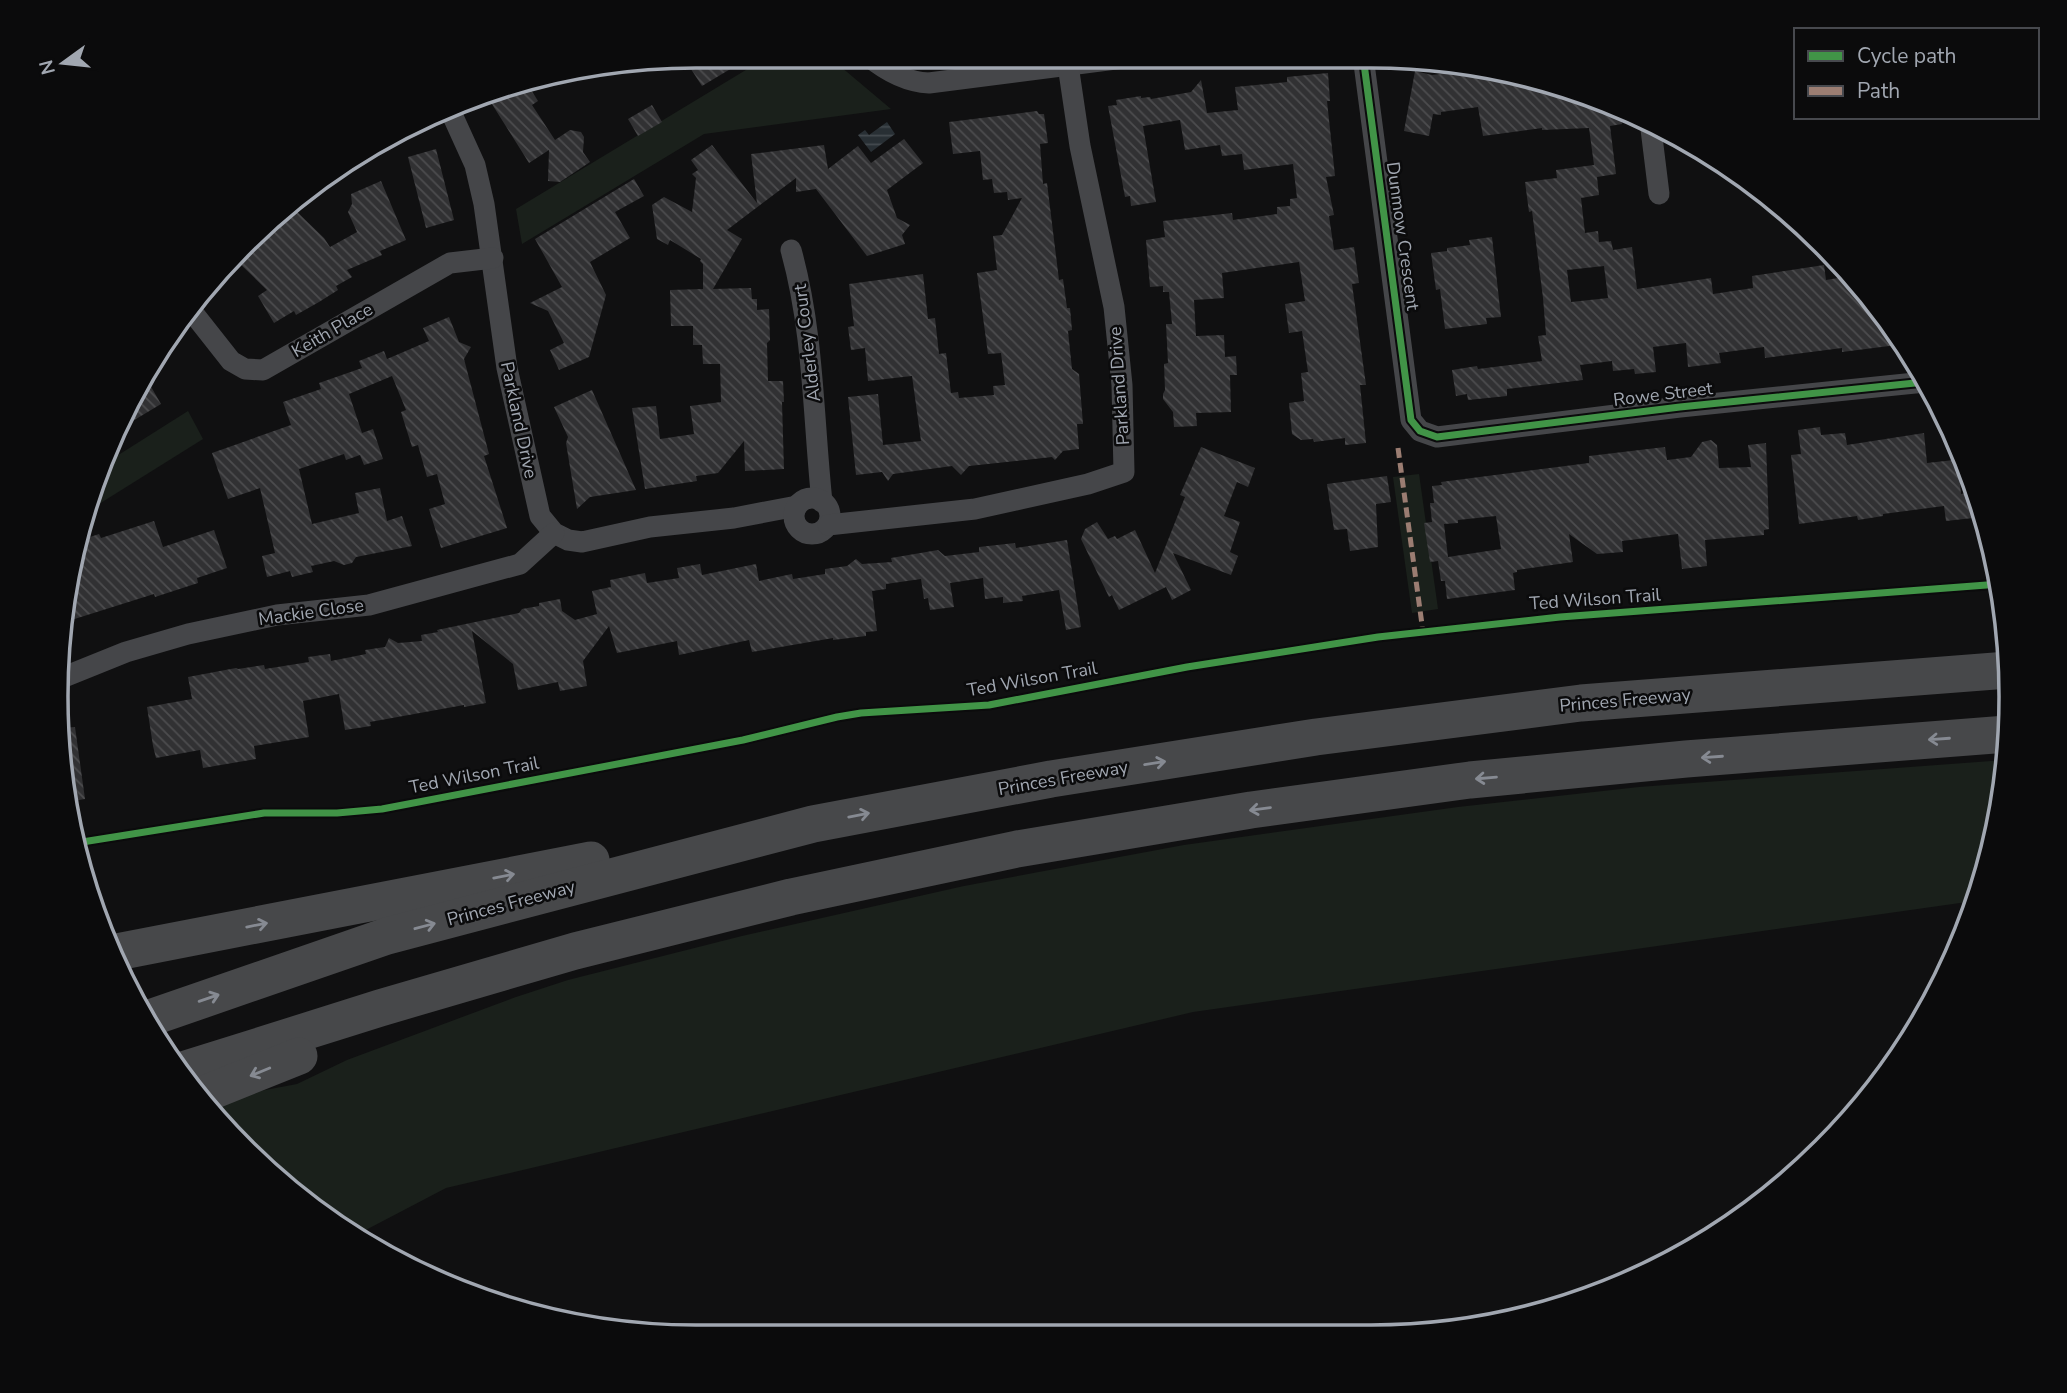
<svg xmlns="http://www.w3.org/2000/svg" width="2067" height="1393" viewBox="0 0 2067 1393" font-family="'Nunito Sans',sans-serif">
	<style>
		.grass { fill: #1a201b }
		.water { fill: url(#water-rules) }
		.building { fill: url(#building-back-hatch); fill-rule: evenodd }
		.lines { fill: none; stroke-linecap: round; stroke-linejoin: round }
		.street { stroke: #454649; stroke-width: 21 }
		.highway { stroke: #47484a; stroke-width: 37 }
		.quiet { stroke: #9b7d72; stroke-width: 5; stroke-dasharray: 10 5; stroke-linecap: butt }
		.cycleway-casing { stroke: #0b0b0c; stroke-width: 11 }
		.cycleway { stroke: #419447; stroke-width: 7 }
		.oneway { stroke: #868a92 }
		.labels { text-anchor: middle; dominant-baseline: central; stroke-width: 5; stroke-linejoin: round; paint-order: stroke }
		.street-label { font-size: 18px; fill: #a1a7b1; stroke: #0b0b0c }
		.rim { fill: none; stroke: #a1a7b1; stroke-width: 3.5 }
	</style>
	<defs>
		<pattern id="water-rules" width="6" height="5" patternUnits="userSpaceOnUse" patternTransform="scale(1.75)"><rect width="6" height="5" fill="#282f34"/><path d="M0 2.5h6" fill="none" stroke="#444a4f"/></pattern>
		<pattern id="building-back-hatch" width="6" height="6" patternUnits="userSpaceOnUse" patternTransform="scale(1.75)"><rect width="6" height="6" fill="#313133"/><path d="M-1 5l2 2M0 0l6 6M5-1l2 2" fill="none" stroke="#4c4c4e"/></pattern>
	</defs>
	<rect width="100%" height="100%" fill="#101011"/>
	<g class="grass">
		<path d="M769 56H828L891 109 704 134 522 244 516 209Z"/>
		<path d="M188 411 203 439 91 509 101 466Z"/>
		<path d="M1419 474 1438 609 1412 613 1393 477Z"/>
		<path d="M2005 760 1999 821 1974 901 1193 1012 446 1188 360 1233 244 1150 213 1109 260 1091 297 1084 347 1060 516 997 568 980 742 936 964 886 1184 845 1458 807 1639 787Z"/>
	</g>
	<path class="water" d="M887 122 895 134 871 152 858 135 865 130 869 135Z"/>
	<g class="building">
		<path d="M706 56H752L702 86 689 66Z"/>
		<path d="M1474 66 1495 68 1620 111 1622 124 1610 126 1616 174 1597 177 1599 195 1581 198 1585 233 1598 231 1599 242 1611 241 1613 250 1632 247 1637 289 1711 278 1713 294 1753 288 1752 276 1824 265 1826 280 1850 276 1905 344 1842 352V348L1765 358 1764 347 1719 353 1721 363 1688 367 1686 343 1653 347 1656 372 1635 374 1634 369 1613 371 1612 361 1580 365 1583 380 1507 389V396L1468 400 1467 394 1456 396 1452 370 1477 366 1478 369 1542 361 1538 336 1546 335 1543 298 1532 211 1529 212 1525 182 1557 178 1556 170 1594 165 1589 128 1542 130V128L1483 136 1478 107 1441 112V115L1433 114 1429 136 1404 131 1415 71 1432 75 1474 70ZM1604 266 1608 298 1571 302 1567 270Z"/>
		<path d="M1328 73 1330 101H1327L1335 176 1326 177 1334 215 1329 216 1334 250 1354 247 1359 283 1352 284 1366 385H1360L1366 443 1345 445V438L1314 442 1313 439 1301 440 1292 434 1289 403 1304 401 1301 373 1308 372 1302 331 1289 333 1285 304 1305 301 1299 262 1222 273 1224 298 1194 300 1196 336 1224 335 1225 357 1236 356 1237 375H1230L1231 412 1196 413 1197 426 1174 427 1173 412 1163 399V394L1165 390 1164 364 1168 363 1166 324H1172L1169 292H1163V286L1150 287 1146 240 1165 237 1163 221 1232 213 1233 220 1277 214V207L1290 206V199L1297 198 1293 164 1244 170 1242 154 1222 156 1220 145 1185 150 1180 120 1143 126 1156 202 1131 206 1130 196 1125 197 1108 106 1117 105 1116 100 1141 96V98L1150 97 1151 99 1191 92 1201 80 1207 113 1238 110 1235 87 1287 82V77Z"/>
		<path d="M528 85 538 101 532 105 555 140 570 130 581 132 584 137 583 152 590 162 560 182 548 181 549 150 529 163 485 93Z"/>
		<path d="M652 105 662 122 638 136 628 119Z"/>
		<path d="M1037 111 1039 114H1044L1048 143 1040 144 1043 184 1047 183 1059 280 1063 279 1067 308H1070L1072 330 1068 331 1072 369 1079 374 1083 424H1077L1079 449 1063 451 1055 460 1052 457 969 466 961 475 952 466 893 474 888 481 882 472 856 475 848 397 878 394 883 445 921 441 912 376 868 381 865 348 851 350 848 327 854 326 849 284 923 274 928 319 935 318 939 354 946 353 951 393 958 392 959 398 994 395 993 386 1005 385 1001 353 988 354 977 273 997 270 993 236 1002 235 1022 198 1008 200 1007 192 994 193 992 179 983 180 980 151 953 154 949 122Z"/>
		<path d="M904 139 923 163 887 190 897 218 910 225 902 235 905 244 867 256 816 189 796 192V178L727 230 742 239 713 289 751 288 752 299H757V310L769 309 770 340 767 343 768 381H783L784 402H782L784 469 745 471 744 441 718 473 696 476 697 481 645 489 632 408 656 406 660 439 694 434 690 406 721 402 720 364H703L702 345H693V326H671L670 290 703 289V264L700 261 701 259 670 240 668 245 657 239 652 205 664 197 692 212 696 178 692 174 698 170 691 160 712 145 757 203 751 154 824 145 828 169 858 146 871 163Z"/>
		<path d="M436 149 454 220 426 228 408 157Z"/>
		<path d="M634 179 644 196 615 212 630 238 590 262 606 295 589 357 559 370 550 350 564 343 548 311 530 303 562 287 535 239Z"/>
		<path d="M381 181 406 240 380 251 382 255 347 270 352 277 336 286 338 290 319 302 296 315 294 311 274 323 258 296 267 290 237 261 293 208 324 238 330 247 357 232 348 212 352 204 351 194Z"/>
		<path d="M1492 237 1501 317 1486 318 1487 324 1445 329 1440 289 1436 290 1431 253 1447 251V248L1470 245 1469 240Z"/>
		<path d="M449 317 459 342 471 347 464 359 489 454 484 456 507 528 441 548 429 509 445 504 437 474 427 477 418 445 412 447 401 412 406 410 392 376 349 394 362 433 373 429 383 459 364 465 360 455 346 460 344 454 299 469 312 524 359 513 355 493 380 488 387 521 402 516 412 546 356 557 352 563 344 565 334 561 311 566 313 572 292 577 290 571 267 577 262 556 275 553 260 488 228 499 212 453 291 425 283 402 321 389 319 383 362 368 359 361 384 351 387 359 429 341 423 328Z"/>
		<path d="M150 385 161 404 116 431 139 392Z"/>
		<path d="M592 390 636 490 590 497 577 509 566 443 568 437 554 407Z"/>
		<path d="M1820 427 1821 435 1845 433 1847 445 1924 433 1927 463 1954 460 1956 473 1959 472 1961 494 1968 493 1969 497H1976L1982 517 1946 521 1944 506 1883 514V516L1858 520 1857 516 1799 524 1791 455 1801 454 1798 430Z"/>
		<path d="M1711 440 1717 445 1719 468 1751 467 1748 445 1766 443 1769 529 1764 530V535L1705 540 1707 566 1682 569 1678 534 1622 541 1623 552 1597 554 1569 534 1573 562 1517 570V572L1513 573 1515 590 1447 599 1445 581H1441L1438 561 1430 562 1424 523 1432 522 1430 503H1434L1432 486 1442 485 1441 482 1589 463V456L1665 447 1667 460 1691 457 1702 442ZM1496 516 1501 549 1448 557 1444 524 1458 523V520Z"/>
		<path d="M1201 447 1255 468 1248 487 1237 482 1224 516 1240 522 1230 552 1238 556 1231 575 1173 553 1191 590 1172 600 1166 587 1119 610 1112 595 1109 597 1081 539 1085 529 1097 522 1108 539 1115 536 1117 539 1135 530 1155 573 1185 497 1180 495Z"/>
		<path d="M1387 476 1391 502 1376 504 1378 547 1350 551 1347 529 1334 530 1327 484Z"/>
		<path d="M154 521 163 547 214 530 227 568 197 578 198 583 155 597 154 594 65 622 84 539 99 534 101 538Z"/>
		<path d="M1067 540 1081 627 1066 630 1059 590 1022 596 1023 601 1003 603V597L985 599 983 578 950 583 954 607 930 610 928 598 924 599 921 579 886 584V589L872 591 877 631 866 632V636L833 640V638L752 652 749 640 679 655 677 641 617 653 609 626 583 661 587 686 560 691 558 682 518 690 513 664 472 631 486 703 464 707V705L370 722 371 726 345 730 339 694 303 701 309 737 254 746 256 759 203 768 200 750 156 758 153 746 147 707 192 699 188 677 236 668 238 669 264 665 265 669 309 662 308 657 330 654 331 661 366 654 365 650 385 647 389 638 398 643 422 641 421 635 438 632 437 630 519 613 522 609 539 606V603L560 599 562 611 575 620 597 614 592 591 611 587 610 580 645 573 647 583 679 578 677 568 700 564 702 575 756 564 759 581 792 574 793 579 825 574V569L847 566 856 559 862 564 892 562 891 558 938 550 945 556 979 552V547L1015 543 1016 548Z"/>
		<path d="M75 727 85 799 67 802 62 728Z"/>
	</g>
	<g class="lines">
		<g class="street">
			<path d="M868 56C886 71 905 82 929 83L1139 56"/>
			<path d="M1363 56 1411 420 1420 431 1437 437 1680 407 1925 382"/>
			<path d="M450 110 475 165 484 204 507 368 540 516 554 533 568 540 582 542 650 527 734 518 797 506"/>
			<path d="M1650 121 1659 194"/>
			<path d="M791 250C814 333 813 417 822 502"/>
			<path d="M190 309 231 361 245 369 263 370 450 263 493 258"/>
			<circle cx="812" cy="516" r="18"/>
			<path d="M828 525 975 509 1088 484 1124 472 1122 385 1114 307 1080 146 1068 65"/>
			<path d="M59 679 126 652 188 634 277 615 369 605 520 564 554 533"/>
		</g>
		<g class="highway">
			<path d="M117 952 591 860"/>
			<path d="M144 1020 387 936 813 824 1051 779 1316 737 1581 703 2008 670"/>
			<path d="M183 1070 380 1008 575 951 791 897 1017 849 1251 810 1470 780 1686 759 2007 734"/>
			<path d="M202 1095 299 1056"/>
		</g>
		<path class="quiet" d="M1398 448 1423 632"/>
		<g class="cycleway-casing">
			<g id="cycleway">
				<path d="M1363 56 1411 420 1420 431 1437 437 1680 407 1925 382"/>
				<path d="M76 843 264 813H337L382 809 743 740 837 717 861 713 989 705 1187 667 1378 637 1560 617 2000 584"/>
			</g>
		</g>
		<use href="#cycleway" class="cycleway"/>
	</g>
	<defs><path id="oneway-shaft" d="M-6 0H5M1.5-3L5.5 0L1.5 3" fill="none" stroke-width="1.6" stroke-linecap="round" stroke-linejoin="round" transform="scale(1.75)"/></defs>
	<g class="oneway">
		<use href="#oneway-shaft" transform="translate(1939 739) rotate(176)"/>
		<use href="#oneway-shaft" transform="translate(1712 757) rotate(176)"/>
		<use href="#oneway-shaft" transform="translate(1155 763) rotate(-9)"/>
		<use href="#oneway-shaft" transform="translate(1486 778) rotate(175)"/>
		<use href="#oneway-shaft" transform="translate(1260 809) rotate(172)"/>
		<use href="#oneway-shaft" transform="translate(859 815) rotate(-11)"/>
		<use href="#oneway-shaft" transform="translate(504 876) rotate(-11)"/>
		<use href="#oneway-shaft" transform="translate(257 925) rotate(-11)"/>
		<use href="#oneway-shaft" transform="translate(425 926) rotate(-15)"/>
		<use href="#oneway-shaft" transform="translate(209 998) rotate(-19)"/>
		<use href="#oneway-shaft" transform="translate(260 1072) rotate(158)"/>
	</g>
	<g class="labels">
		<g class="street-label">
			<text transform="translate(1403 236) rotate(82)">Dunmow Crescent</text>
			<text transform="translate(332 330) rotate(-30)">Keith Place</text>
			<text transform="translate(807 343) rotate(-97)">Alderley Court</text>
			<text transform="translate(1119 386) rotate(-94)">Parkland Drive</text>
			<text transform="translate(1663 394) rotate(-7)">Rowe Street</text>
			<text transform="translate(519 420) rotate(78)">Parkland Drive</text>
			<text transform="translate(1595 599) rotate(-4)">Ted Wilson Trail</text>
			<text transform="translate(311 612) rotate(-8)">Mackie Close</text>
			<text transform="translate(1032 679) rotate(-10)">Ted Wilson Trail</text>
			<text transform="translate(1625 700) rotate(-5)">Princes Freeway</text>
			<text transform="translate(474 775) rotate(-11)">Ted Wilson Trail</text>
			<text transform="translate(1063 778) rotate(-10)">Princes Freeway</text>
			<text transform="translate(511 903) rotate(-15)">Princes Freeway</text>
		</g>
	</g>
	<path d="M0 0H2067V1393H0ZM696 68H1371A628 628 0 0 1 1999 696V697A628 628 0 0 1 1371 1325H696A628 628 0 0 1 68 697V696A628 628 0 0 1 696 68Z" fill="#0b0b0c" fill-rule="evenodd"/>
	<path class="rim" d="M696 68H1371A628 628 0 0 1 1999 696V697A628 628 0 0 1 1371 1325H696A628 628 0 0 1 68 697V696A628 628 0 0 1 696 68Z"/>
	<rect x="1794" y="28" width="245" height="91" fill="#0b0b0c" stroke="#47494e" stroke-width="2"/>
	<rect x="1808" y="51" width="35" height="10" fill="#419447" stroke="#47494e" stroke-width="2"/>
	<text x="1857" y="63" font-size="21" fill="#a1a7b1">Cycle path</text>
	<rect x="1808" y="86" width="35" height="10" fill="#9b7d72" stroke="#47494e" stroke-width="2"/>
	<text x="1857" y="98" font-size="21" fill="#a1a7b1">Path</text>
	<g transform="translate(63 63) rotate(255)" stroke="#0b0b0c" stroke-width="5" paint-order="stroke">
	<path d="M0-5L12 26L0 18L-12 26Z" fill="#a1a7b1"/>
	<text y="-10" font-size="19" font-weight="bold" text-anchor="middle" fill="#a1a7b1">N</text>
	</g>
</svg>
